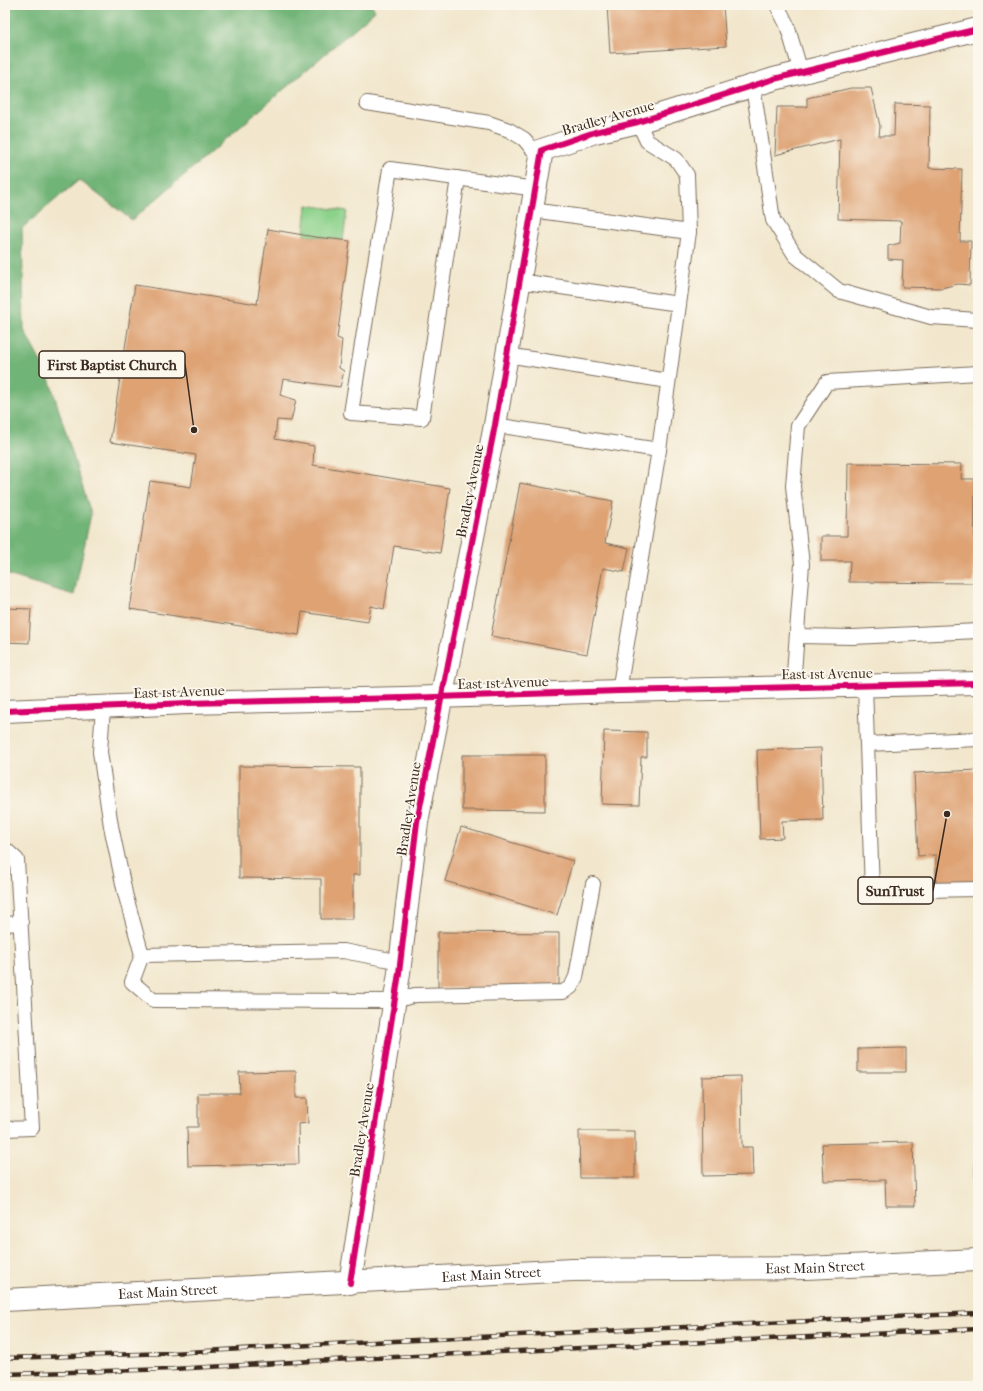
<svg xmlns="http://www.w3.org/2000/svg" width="983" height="1391" viewBox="0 0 983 1391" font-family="'IM FELL French Canon',serif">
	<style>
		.green { fill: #8cd28b; stroke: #647e54 }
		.forest { fill: #71b477; stroke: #566f4a }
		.building { fill: #dea273 }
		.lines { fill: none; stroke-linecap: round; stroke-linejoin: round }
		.lane-casing { stroke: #7b6c5b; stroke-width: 16 }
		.street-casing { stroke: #7b6c5b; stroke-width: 24 }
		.secondary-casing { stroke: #7b6c5b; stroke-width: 24 }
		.lane { stroke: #fff; stroke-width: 14 }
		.street { stroke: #fff; stroke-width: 22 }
		.secondary { stroke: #fff; stroke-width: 22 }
		.rail-casing { stroke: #3b2a1e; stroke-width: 4.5 }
		.rail { stroke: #fbf7ec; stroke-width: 3; stroke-dasharray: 9; stroke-linecap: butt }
		.cycleway-casing { stroke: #fbf7ec; stroke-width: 8 }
		.cycleway { stroke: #d6006c; stroke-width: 6 }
		.labels { text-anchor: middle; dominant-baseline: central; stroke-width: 3.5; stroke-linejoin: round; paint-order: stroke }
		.street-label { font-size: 14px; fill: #3b2a1e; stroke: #fbf7ec }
		.leader { fill: none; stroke: #3b2a1e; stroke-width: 1.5 }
		.callout-dot { fill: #3b2a1e; stroke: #fbf7ec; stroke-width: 1.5 }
		.callout { fill: #fbf7ec; stroke: #3b2a1e; stroke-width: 1.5 }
		.callout-label { font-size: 15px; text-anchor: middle; font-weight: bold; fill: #3b2a1e }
	</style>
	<rect width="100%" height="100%" fill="#fbf7ec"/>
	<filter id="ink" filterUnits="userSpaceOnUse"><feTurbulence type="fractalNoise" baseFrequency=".025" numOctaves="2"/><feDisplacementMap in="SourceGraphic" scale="8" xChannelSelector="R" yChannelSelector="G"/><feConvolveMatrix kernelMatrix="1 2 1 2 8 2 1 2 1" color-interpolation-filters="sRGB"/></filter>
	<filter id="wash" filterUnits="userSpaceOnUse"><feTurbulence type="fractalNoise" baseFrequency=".012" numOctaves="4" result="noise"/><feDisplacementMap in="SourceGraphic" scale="16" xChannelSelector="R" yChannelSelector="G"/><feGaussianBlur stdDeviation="0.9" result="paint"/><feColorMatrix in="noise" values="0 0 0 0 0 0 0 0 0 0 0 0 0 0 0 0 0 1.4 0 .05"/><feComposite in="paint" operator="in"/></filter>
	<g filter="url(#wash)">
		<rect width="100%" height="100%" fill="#f2e7cd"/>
		<path class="green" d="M307 205 347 211 343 240 304 235Z"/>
		<path class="forest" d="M5 5H372L375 11 132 220 79 180 22 228 24 330 49 378 91 514 74 595 8 575 5 553Z"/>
		<g id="blocks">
			<g class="building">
				<path d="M607 5H723L726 46 610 53Z"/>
				<path d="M851 88H871L880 126 879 136H894L895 104 930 105 929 168 962 169 960 241H971L970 285 958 284 941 288 902 287 903 260 888 259V246L900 243 901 221 838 219 840 139 775 155 777 107H807V98Z"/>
				<path d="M268 229 315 237 350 241 337 338 342 340 339 368 344 371 340 387 283 379 280 395 296 400 291 421 277 420 275 439 314 446 313 465 450 488 440 553 394 546 384 609 371 606 368 622 302 612 299 635 130 609 150 481 191 487 196 455 110 442 135 285 257 304Z"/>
				<path d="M848 463 962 464 961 479H975L974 583 849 582 850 561H821V536H847Z"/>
				<path d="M520 483 613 501 605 543 629 548 624 572 603 568 587 654 491 636Z"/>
				<path d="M5 608 31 609 29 643 5 642Z"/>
				<path d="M604 731 647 732V757H641L639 805 602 804Z"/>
				<path d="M821 748 823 820 782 821 783 838 760 839 757 750Z"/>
				<path d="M462 755H545V811L462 810Z"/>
				<path d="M239 766 360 767V875H353V919H321V879L239 878Z"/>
				<path d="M978 770V885L936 886V855L918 856 914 773Z"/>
				<path d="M461 827 573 861 557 915 445 881Z"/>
				<path d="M438 932 559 933V989L438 988Z"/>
				<path d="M906 1048V1072H858V1049Z"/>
				<path d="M296 1071V1098H307L308 1123 298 1124 299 1164 188 1166 187 1127H198V1093H240L239 1072Z"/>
				<path d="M741 1076 742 1147H752L753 1175 703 1176 702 1077Z"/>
				<path d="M976 1106H978V1177H975Z"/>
				<path d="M579 1131H635V1178H580Z"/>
				<path d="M913 1142 915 1206H886L885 1180 824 1181 822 1144Z"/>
			</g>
		</g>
	</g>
	<g filter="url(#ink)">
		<use href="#blocks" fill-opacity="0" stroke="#7b6c5b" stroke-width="1"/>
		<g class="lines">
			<g class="lane-casing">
				<g id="lane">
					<path d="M777 5 787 25 801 72"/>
					<path d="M753 86 773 220 795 255 839 291 931 317 978 320"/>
					<path d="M367 103 489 123 509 130 524 139 541 159"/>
					<path d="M458 178 422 418 351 413 390 169 536 189"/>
					<path d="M532 210 689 232"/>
					<path d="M519 281 679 304"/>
					<path d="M507 355 668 381"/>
					<path d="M495 425 659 450"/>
					<path d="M797 636 853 637 978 631"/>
					<path d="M865 685 872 891 978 889"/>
					<path d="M793 687 802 564 793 486 798 426 827 382 978 373"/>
					<path d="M619 691 659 450 689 232 687 175 676 159 647 141 638 122"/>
					<path d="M103 707 100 752 111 826 125 893 142 955"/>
					<path d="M867 744 978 739"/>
					<path d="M5 849 17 860 32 1128 5 1129"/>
					<path d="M5 924 21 923"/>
					<path d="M401 962 343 951 142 955 132 982 153 1000 395 1001 415 995 563 992 571 987 576 977 593 884"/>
				</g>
			</g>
			<g class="street-casing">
				<g id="street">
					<path d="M5 711 188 703 404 698 619 691 978 683"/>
					<path d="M350 1283 399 973 417 822 495 425 542 150 595 132 638 122 774 79 978 29"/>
				</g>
			</g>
			<g class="secondary-casing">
				<g id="secondary">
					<path id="s1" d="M5 1300 572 1270 806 1268 978 1260"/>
				</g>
			</g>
			<use href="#lane" class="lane"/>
			<use href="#street" class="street"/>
			<use href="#secondary" class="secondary"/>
			<g class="rail-casing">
				<g id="rail">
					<path d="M5 1358 172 1353 311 1345 978 1313"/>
					<path d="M5 1374 173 1369 312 1361 978 1329"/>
				</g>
			</g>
			<use href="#rail" class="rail"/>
			<g class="cycleway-casing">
				<g id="cycleway">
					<path d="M5 711 188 703 404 698 619 691 978 683"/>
					<path d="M350 1283 399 973 417 822 495 425 542 150 595 132 638 122 774 79 978 29"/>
				</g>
			</g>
			<use href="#cycleway" class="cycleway"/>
		</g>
	</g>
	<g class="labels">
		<g class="street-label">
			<text transform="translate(608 118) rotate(-16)">Bradley Avenue</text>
			<text transform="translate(470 491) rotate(-79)">Bradley Avenue</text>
			<text transform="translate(827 674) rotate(-1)">East 1st Avenue</text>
			<text transform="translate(503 683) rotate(-2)">East 1st Avenue</text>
			<text transform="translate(179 692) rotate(-2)">East 1st Avenue</text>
			<text transform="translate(409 809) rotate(-81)">Bradley Avenue</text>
			<text transform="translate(362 1130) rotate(-81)">Bradley Avenue</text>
			<text stroke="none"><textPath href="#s1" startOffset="811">East Main Street</textPath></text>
			<text stroke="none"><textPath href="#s1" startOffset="487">East Main Street</textPath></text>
			<text stroke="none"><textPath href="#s1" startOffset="163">East Main Street</textPath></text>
		</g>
	</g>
	<path class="leader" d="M194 430L185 364M947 814L933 891"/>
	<g class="callout-dot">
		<circle cx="194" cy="430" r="4"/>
		<circle cx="947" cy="814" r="4"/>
	</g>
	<g class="callout">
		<rect x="39" y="351" width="146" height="27" rx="4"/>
		<rect x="858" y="877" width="75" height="27" rx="4"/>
	</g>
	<g class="callout-label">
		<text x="112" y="370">First Baptist Church</text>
		<text x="895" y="896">SunTrust</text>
	</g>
	<rect width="983" height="1391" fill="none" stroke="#fbf7ec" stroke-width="20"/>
</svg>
